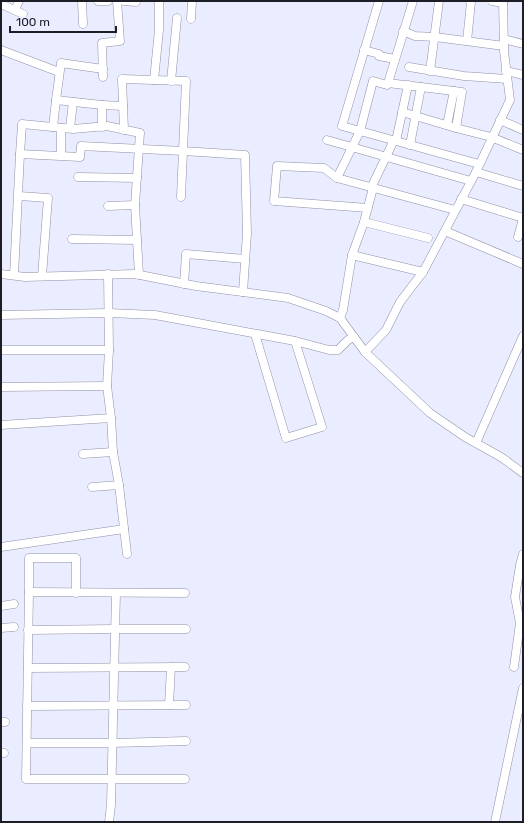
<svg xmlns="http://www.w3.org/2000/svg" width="524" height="823" viewBox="0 0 524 823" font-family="Rubik,sans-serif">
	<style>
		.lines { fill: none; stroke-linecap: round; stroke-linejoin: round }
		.minor-casing { stroke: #8f90a6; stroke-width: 9 }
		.minor { stroke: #fff; stroke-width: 8 }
	</style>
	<rect width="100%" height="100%" fill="#eaecff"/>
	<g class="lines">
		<g class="minor-casing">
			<g id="minor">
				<path d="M82 1 83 24"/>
				<path d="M98 1H108"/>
				<path d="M124 1 136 2"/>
				<path d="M379 1 342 126 479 164"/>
				<path d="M492 1 503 3"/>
				<path d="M1 4 23 14"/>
				<path d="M15 10 19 1"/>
				<path d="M191 19 192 1"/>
				<path d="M403 31 415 36 435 37 504 46"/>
				<path d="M504 39 523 44"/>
				<path d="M467 41 471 2 470 1"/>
				<path d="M1 50 59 72"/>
				<path d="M364 50 379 54V56L395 59"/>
				<path d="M409 67 464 76 507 79"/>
				<path d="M430 71 439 1"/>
				<path d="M506 71 523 75"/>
				<path d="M103 77 102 43 120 41 117 1"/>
				<path d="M154 80 159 30V1"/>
				<path d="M171 81 177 18"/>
				<path d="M388 83 413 1"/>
				<path d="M56 100 61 63 103 69"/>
				<path d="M402 112 456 128"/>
				<path d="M500 120 523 130"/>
				<path d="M447 125 454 91"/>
				<path d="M53 127 56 100 102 105"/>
				<path d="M102 127V105L123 106"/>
				<path d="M61 128V155"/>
				<path d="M70 128 73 102"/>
				<path d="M124 130 122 79 186 81 183 151 245 155 247 233 243 292"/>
				<path d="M327 140 471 181"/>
				<path d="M396 141 408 85"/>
				<path d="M410 145 421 87"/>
				<path d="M20 154 22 124 73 129 107 126 140 133 135 205 139 275"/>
				<path d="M476 172 523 186"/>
				<path d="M78 177 137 178"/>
				<path d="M337 178 324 168 277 166 274 201 368 208"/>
				<path d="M371 188 394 140"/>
				<path d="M19 196 48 198 42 276"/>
				<path d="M461 199 523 218"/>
				<path d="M108 206 135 205"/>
				<path d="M455 210 337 178 360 131 373 81 387 85 388 83 462 92 456 128 491 137 523 150"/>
				<path d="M364 222 428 238"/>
				<path d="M445 231 523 264"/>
				<path d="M518 237 523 219"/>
				<path d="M72 239 137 240"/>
				<path d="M352 255 423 272"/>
				<path d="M1 274 25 277 135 274 196 286 288 298 326 311 340 318 365 352 430 413 465 437 501 457 523 473"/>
				<path d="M14 275 20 154 80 157 81 146 183 151 181 197"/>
				<path d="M184 284 186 254 245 259"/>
				<path d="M1 315 109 313 155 315 295 341 329 350H338L348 340 354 337"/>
				<path d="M340 318 343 310 352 255 364 222 373 188"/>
				<path d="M255 334 286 438 322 427 295 341"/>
				<path d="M1 350H109"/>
				<path d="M365 352 386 330 400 302 423 272 476 172 510 100 504 51 503 1"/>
				<path d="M1 387 107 386"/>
				<path d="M1 425 111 418 107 386 109 350 108 274"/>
				<path d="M476 443 523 336"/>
				<path d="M83 454 113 452"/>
				<path d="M119 485 127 554"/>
				<path d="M92 487 119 485 113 452 111 418"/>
				<path d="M1 547 124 529"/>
				<path d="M29 592V558H76V593"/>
				<path d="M1 606 14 604"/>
				<path d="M1 628 14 627"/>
				<path d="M28 630 115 629H186"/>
				<path d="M514 667 520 623 515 597 520 565 523 554"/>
				<path d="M28 668 185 667"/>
				<path d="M169 705 171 667"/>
				<path d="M27 706 186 705"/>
				<path d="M1 722H5"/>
				<path d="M27 743H113L186 741"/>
				<path d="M1 753H4"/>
				<path d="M185 779H26L29 592 185 593"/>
				<path d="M109 822 111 805 116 593"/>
				<path d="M495 822 523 688"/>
			</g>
		</g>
		<use href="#minor" class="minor"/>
	</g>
	<rect width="524" height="823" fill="none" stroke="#1c1d25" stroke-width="4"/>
	<path d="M10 26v6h106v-6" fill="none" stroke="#1c1d25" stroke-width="2"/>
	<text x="16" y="26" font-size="12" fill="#1c1d25" stroke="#eaecff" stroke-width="3" paint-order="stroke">100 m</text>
</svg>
